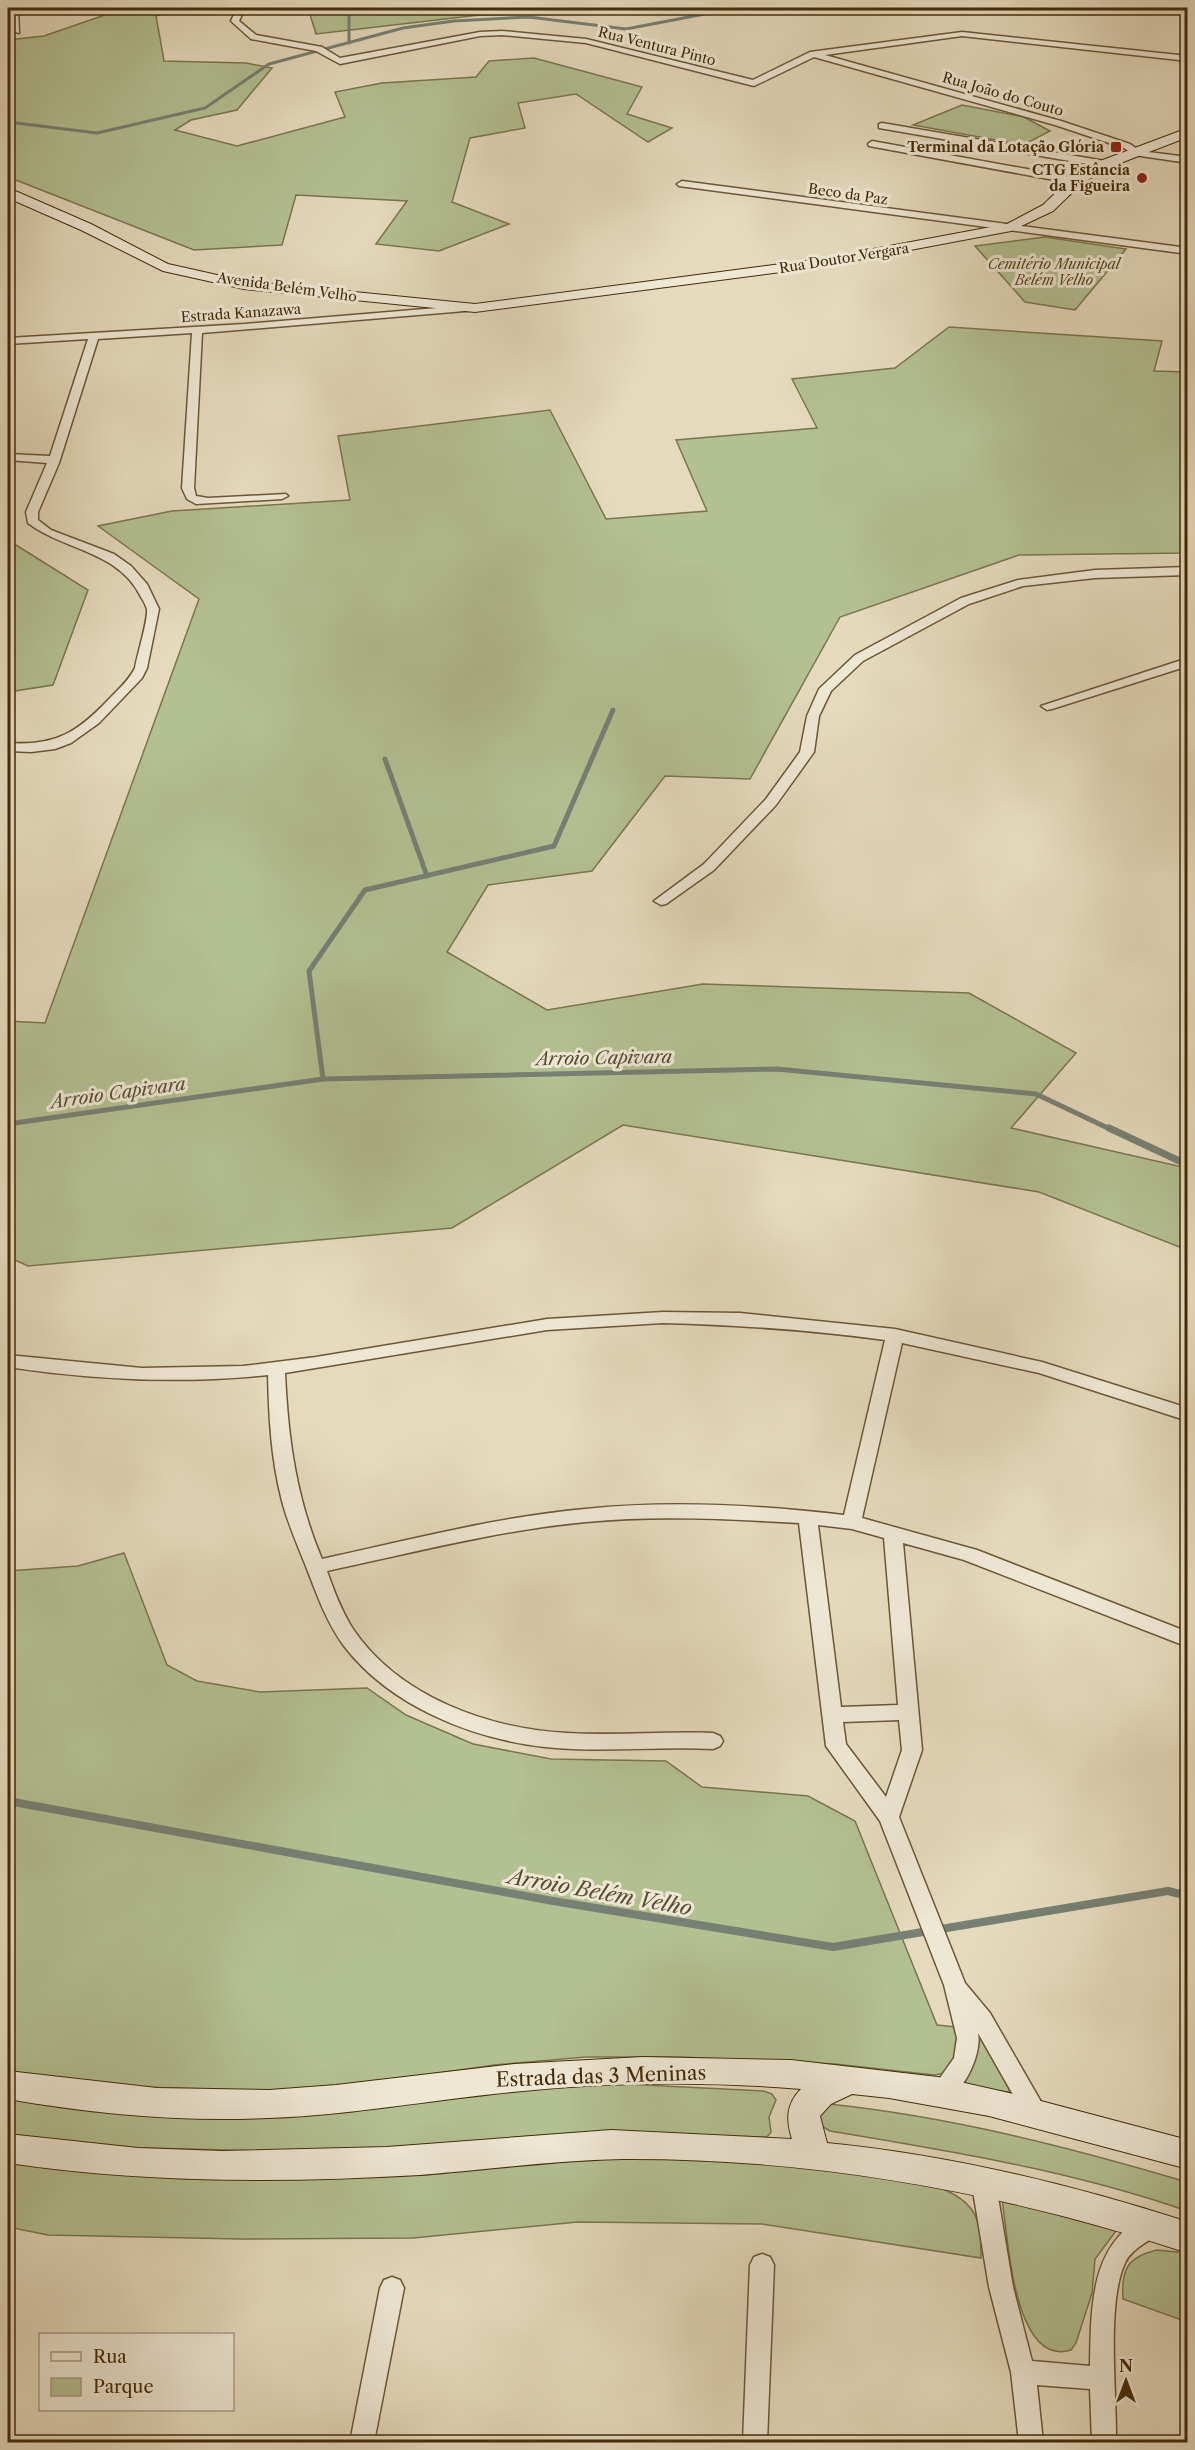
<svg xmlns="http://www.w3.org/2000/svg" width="1195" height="2450" viewBox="0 0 1195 2450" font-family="'Libre Caslon Text',serif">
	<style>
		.green { fill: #b3c092; stroke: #7b764d; stroke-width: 1.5 }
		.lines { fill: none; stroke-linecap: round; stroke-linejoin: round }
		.stream-far3 { stroke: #778073; stroke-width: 3 }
		.stream-far2 { stroke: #778073; stroke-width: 5 }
		.stream-far1 { stroke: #778073; stroke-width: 7 }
		.stream { stroke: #778073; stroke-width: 8 }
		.street-casing { stroke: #6c5735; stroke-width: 3 }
		.secondary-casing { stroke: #432b08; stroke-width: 2 }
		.street { fill: #eee7d4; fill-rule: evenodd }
		.secondary { fill: #eee7d4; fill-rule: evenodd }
		.poi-dot { fill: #8f2418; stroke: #eee7d4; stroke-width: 2 }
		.labels { text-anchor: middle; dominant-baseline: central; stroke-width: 6; stroke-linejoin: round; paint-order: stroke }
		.far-street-label { font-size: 14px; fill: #432b08; stroke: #eee7d4 }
		.far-poi-label { font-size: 14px; font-weight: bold; fill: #432b08; stroke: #eee7d4; text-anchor: end }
		.far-park-label { font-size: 14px; font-style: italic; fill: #594924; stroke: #eee7d4 }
		.water-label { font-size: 18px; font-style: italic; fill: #584e34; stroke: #eee7d4 }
		.near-street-label { font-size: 20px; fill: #432b08; stroke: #eee7d4 }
		.near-water-label { font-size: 21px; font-style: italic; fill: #584e34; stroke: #eee7d4 }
	</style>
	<rect width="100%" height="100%" fill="#e5dabd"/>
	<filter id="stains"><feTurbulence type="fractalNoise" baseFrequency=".00333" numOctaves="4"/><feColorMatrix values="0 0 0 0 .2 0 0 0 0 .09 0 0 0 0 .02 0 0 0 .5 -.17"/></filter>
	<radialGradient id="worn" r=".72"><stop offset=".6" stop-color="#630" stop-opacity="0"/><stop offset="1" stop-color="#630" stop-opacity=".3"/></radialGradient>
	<g class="green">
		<path d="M125 8H185L156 16 164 61 246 63 272 68 237 110 191 120 175 130 237 146 345 117 335 92 382 83 476 77 489 61 534 58 642 87 627 114 672 128 648 142 576 94 518 103 525 128 470 138 452 202 509 224 439 251 376 244 407 201 296 195 282 245 194 250 8 177V40L44 36Z"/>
		<path d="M308 8H548V14L480 15 316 34Z"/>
		<path d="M962 105 1024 117 1050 131 1023 145 913 125Z"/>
		<path d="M1045 237 1126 249 1075 310 1025 302 975 246Z"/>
		<path d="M949 327 1162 341 1154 371 1187 372V553L1019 555 840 617 750 779 665 776 592 871 488 885 447 952 547 1010 703 984 969 993 1076 1053 1011 1128 1187 1168V1250L1039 1192 623 1125 452 1228 28 1266 8 1257V1021L45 1023 199 599 98 526 172 511 350 500 338 436 550 410 606 519 707 511 676 440 817 428 792 379 895 368Z"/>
		<path d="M8 540 88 590 53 685 8 692Z"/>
		<path d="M124 1553 167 1665 197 1681 260 1692 367 1688 406 1715 473 1744 551 1759 666 1761 702 1787 808 1796 855 1821 937 2025 956 2027 959 2055 946 2073 934 2075 835 2064 681 2057H586L494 2065 356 2085 268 2091 109 2086 8 2073V1571L78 1566Z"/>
		<path d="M974 2023 1010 2088 1008 2092 958 2085C978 2061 977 2052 974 2023Z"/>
		<path d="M604 2083 764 2091 772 2094 776 2100 769 2117 771 2132 767 2137 624 2134 410 2148 269 2151 106 2147 8 2134V2099L88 2110 476 2092Z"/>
		<path d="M829 2104C952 2117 1069 2147 1187 2182V2211C1072 2171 951 2151 830 2131L820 2125 818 2112Z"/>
		<path d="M643 2156 813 2167 938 2187C977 2202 981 2219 981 2258L762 2224 578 2222 413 2238 239 2239 48 2235 8 2227V2163L58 2168 320 2177 427 2175 526 2164Z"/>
		<path d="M1002 2199 1116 2231 1095 2259 1092 2293 1076 2343 1071 2350C1013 2368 1008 2235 1002 2199Z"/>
		<path d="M1157 2250 1187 2253V2322L1123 2299C1121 2270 1127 2257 1157 2250Z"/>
	</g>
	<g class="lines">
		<g class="stream-far3">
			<path d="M349 8V43"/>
			<path d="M8 122 97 133 205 108 269 64 403 28 454 21 529 17 626 29 736 8"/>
		</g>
		<g class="stream-far2">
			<path d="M385 759 427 876"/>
			<path d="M323 1079 309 971 365 890 554 846 613 710"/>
			<path d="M8 1124 323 1079 777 1069 1036 1094 1112 1130"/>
		</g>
		<path class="stream-far1" d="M1109 1128 1188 1165"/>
		<path class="stream" d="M8 1801 553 1901 833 1947 1168 1891 1188 1896"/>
		<g class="street-casing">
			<g id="street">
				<path d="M10 8H18L19 33 12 31Z"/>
				<path d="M237 8H245L239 21 256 35 322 47 340 58 480 32 502 31 586 39 753 80 810 52 962 32 1188 56V61L962 36 825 55 1061 121 1130 144 1140 151 1188 157V163L1134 155 1124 148 1055 125 814 57 754 86 586 43 502 35 480 36 340 64 316 51 251 39 231 21Z"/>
				<path d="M882 123 1105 161 1110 164 1105 167 879 128V124Z"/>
				<path d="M872 141 1076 178 1081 181 1076 184 869 146 868 144Z"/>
				<path d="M682 181 1188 248V254L679 186 677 184Z"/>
				<path d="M473 305 478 308 477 310 202 333 194 488 196 496 208 498 286 494 288 496 282 499 196 504 187 499 182 488 192 333 98 339 59 463 38 512V520L51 530 114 554 131 566 147 584 159 609 147 668 142 678 99 723 71 743 55 749 31 752 8 751V743C57 746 78 732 111 697 120 688 129 680 135 668 137 655 148 621 147 609 146 606 143 600 141 597 119 551 65 551 28 523L26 512 47 463 8 460V454L50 456 88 339 8 344V338L245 324Z"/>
				<path d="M1188 567V575L1095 578 1023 586 969 604 863 661 831 691 819 716 814 752 776 805 714 870 666 904 661 905 654 901 704 864 766 799 800 752 807 716 819 689 855 655 961 598 1018 580 1095 570Z"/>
				<path d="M1188 658V666L1052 709 1047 710 1041 706Z"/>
				<path d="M663 1312 740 1313 895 1329 1042 1362 1188 1408V1421L1039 1373 902 1343 862 1518 977 1550 1188 1632V1647L964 1560 903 1543 922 1750 899 1817 965 1983 990 2013 1044 2107 1047 2114 1044 2121 1036 2124 1028 2121 978 2033C983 2055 958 2108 933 2099L930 2092 954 2058 957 2038 944 1985 880 1821 826 1746 799 1523C728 1519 657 1515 586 1522 499 1530 412 1553 327 1571 334 1591 342 1612 353 1629 399 1697 489 1729 567 1733 616 1736 664 1731 713 1733L720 1736 723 1741 720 1746 713 1749C657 1746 601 1753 545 1747 472 1739 390 1706 344 1646 327 1623 317 1595 307 1569 298 1546 288 1524 282 1501 271 1459 269 1417 268 1375 181 1384 94 1380 8 1367V1355L142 1368 243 1366 316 1357 547 1319ZM663 1323C738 1325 811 1330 885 1340L844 1515C759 1505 671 1500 585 1509 497 1517 409 1540 322 1559 296 1498 288 1438 285 1373L547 1330ZM818 1525 852 1529 884 1538 898 1705 841 1707ZM899 1720 902 1750 886 1797 846 1744 843 1722Z"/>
				<path d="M983 2169 991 2172 995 2179 1013 2287 1032 2361 1090 2366C1091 2309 1089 2238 1152 2214L1160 2218 1164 2225C1156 2241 1133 2245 1125 2263 1106 2304 1117 2395 1116 2442H1092L1090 2389 1037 2385 1043 2442H1019L1011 2372 989 2287 971 2179 975 2172Z"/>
				<path d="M762 2254 770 2257 774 2265 767 2442H743L750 2265 754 2257Z"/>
				<path d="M392 2277 400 2280 404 2288 374 2442H350L380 2288 384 2280Z"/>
			</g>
		</g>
		<g class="secondary-casing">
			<g id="secondary">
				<path d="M1188 128V137L1110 167 1081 184 1053 211 1011 231 820 267 475 312 244 289 163 271 81 230 8 198V189L13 190 91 224 168 264 244 281 475 304 820 259 1007 224 1043 205 1071 178 1100 161Z"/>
				<path d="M643 2057 791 2060 938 2077 1022 2096 1188 2140V2169L989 2116 889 2098 852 2094 831 2104 820 2116 827 2143C950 2155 1070 2184 1188 2222V2253C1006 2193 815 2158 623 2159 555 2160 488 2170 420 2175 282 2183 144 2183 8 2163V2134L138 2148 222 2151 387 2147 611 2130 792 2139C786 2120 786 2104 801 2089 706 2081 607 2082 512 2092 431 2100 350 2115 269 2118 182 2122 93 2114 8 2099V2071L157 2088 269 2090 336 2085 514 2064Z"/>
			</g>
		</g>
		<use href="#street" class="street"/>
		<use href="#secondary" class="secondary"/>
	</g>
	<g class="poi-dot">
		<rect x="1110" y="141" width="12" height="12" rx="3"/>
		<circle cx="1142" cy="178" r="6"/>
	</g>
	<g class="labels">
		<g class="far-street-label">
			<text transform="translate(657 46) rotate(14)">Rua Ventura Pinto</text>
			<text transform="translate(1003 94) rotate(16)">Rua João do Couto</text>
			<text transform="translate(848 194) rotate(8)">Beco da Paz</text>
			<text transform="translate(844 258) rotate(-9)">Rua Doutor Vergara</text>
			<text transform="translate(287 287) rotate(8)">Avenida Belém Velho</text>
			<text transform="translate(241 313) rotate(-4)">Estrada Kanazawa</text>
		</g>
		<g class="far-poi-label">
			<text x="1104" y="147">Terminal da Lotação Glória</text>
			<text x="1130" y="170">CTG Estância<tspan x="1130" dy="16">da Figueira</tspan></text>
		</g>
		<g class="far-park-label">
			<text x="1054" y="264">Cemitério Municipal<tspan x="1054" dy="16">Belém Velho</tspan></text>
		</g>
		<g class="water-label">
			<text transform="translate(604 1058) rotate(-1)">Arroio Capivara</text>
			<text transform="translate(118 1093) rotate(-8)">Arroio Capivara</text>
		</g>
		<g class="near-street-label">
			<text transform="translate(601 2076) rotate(-2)">Estrada das 3 Meninas</text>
		</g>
		<g class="near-water-label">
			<text transform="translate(600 1892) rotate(10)">Arroio Belém Velho</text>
		</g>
	</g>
	<rect width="1195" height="2450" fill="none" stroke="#e5dabd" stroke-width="30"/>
	<rect x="9" y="9" width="1177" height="2432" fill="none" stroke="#432b08" stroke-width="3"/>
	<rect x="15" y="15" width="1165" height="2420" fill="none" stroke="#432b08" stroke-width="1.5"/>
	<rect x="39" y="2333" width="195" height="78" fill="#eee7d4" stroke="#aa9c82" stroke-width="1.5"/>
	<rect x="51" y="2352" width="30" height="9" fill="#eee7d4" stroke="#aa9c82" stroke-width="1.5"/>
	<text x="93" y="2363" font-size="18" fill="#432b08">Rua</text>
	<rect x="51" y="2378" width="30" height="18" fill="#b3c092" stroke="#aa9c82" stroke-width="1.5"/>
	<text x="93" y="2393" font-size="18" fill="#432b08">Parque</text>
	<g transform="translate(1126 2381)" stroke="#eee7d4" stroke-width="4.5" paint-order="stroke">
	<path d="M0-4.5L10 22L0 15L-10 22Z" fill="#432b08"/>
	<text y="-9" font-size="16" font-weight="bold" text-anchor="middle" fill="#432b08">N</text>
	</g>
	<rect width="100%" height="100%" filter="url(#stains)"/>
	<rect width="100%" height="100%" fill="url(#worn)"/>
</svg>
